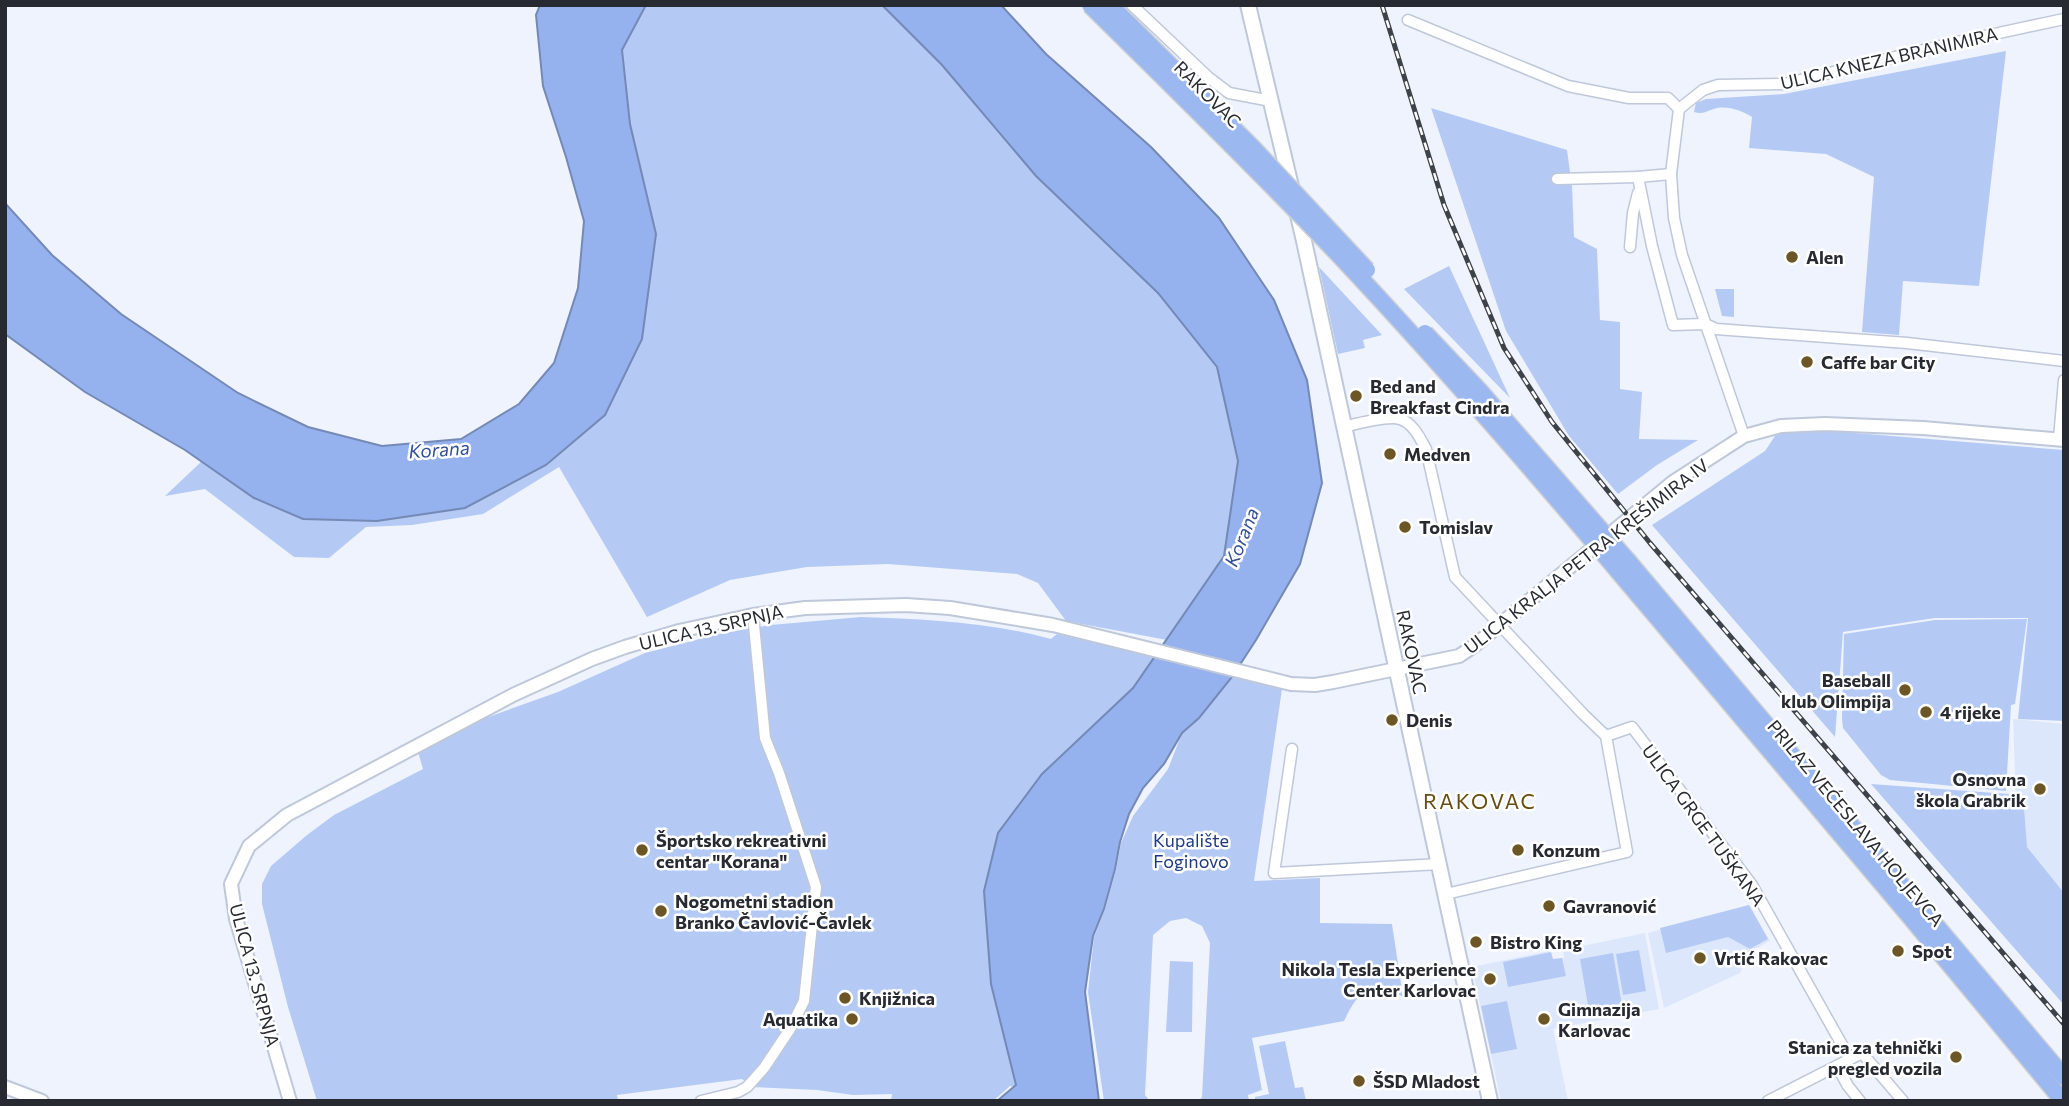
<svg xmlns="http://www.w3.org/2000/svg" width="2069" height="1106" viewBox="0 0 2069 1106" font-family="Commissioner,sans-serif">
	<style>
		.built { fill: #dde7fb }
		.green { fill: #b4caf5 }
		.water { fill: #95b2ee; stroke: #7489b5; stroke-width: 2 }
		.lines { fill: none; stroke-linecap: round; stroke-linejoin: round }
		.minor-casing { stroke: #bfc8d9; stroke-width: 13 }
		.tertiary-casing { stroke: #bfc8d9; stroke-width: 16 }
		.secondary-casing { stroke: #bfc8d9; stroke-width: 18 }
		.trunk-casing { stroke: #cfd0d2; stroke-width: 19 }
		.minor { stroke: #fff; stroke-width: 10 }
		.tertiary { stroke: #fff; stroke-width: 12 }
		.secondary { stroke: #fff; stroke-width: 14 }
		.trunk { stroke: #9cb8f0; stroke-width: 16 }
		.rail-casing { stroke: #3e4249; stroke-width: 5 }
		.rail { stroke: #fff; stroke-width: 2.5; stroke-dasharray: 8; stroke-linecap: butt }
		.trunk-bridge-casing { stroke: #cfd0d2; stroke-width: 19; stroke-linecap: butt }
		.trunk-bridge { stroke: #9cb8f0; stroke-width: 16 }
		.poi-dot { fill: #6c5625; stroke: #fff; stroke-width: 2.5 }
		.labels { text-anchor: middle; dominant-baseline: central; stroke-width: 5; stroke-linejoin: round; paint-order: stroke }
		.street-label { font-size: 18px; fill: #272a31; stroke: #fff }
		.poi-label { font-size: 18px; font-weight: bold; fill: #272a31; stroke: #fff; text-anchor: start }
		.park-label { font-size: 18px; fill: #1e397f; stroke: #fff }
		.water-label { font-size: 19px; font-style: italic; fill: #314f97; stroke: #fff }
		.quarter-label { font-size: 21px; letter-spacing: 2px; fill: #664d13; stroke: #fff }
	</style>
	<rect width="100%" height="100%" fill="#eef3fe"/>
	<g class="built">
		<path d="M2013 719 2064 724V904L2018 854Z"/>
		<path d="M1749 905 1770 941 1749 952 1740 973 1664 1008 1648 933Z"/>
		<path d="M1645 933 1659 1009 1553 1029 1568 1101H1501L1472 967 1549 951 1551 960 1564 958 1563 950Z"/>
	</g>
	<g class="green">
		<path d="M646 5H882L942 65 1036 176 1158 293 1217 367 1238 461 1224 556 1167 640 1066 621 1038 583 1017 574 888 564 807 567 730 580 647 617 559 467 483 514 412 525 366 527 329 558 294 557 205 489 165 496 202 461 254 498 546 465 630 124 622 50Z"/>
		<path d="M2006 51 1979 286 1903 281 1899 335 1862 332 1874 177 1826 154 1749 148 1752 117C1742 111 1730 106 1717 108 1708 110 1704 115 1694 112L1696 103 1706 99 1784 94Z"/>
		<path d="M1431 108 1567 150 1572 186 1574 237 1597 249 1600 320 1620 322V389L1642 392 1639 439 1698 440 1657 465 1618 494 1569 436 1506 331Z"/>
		<path d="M1449 266 1510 398 1404 289Z"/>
		<path d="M1319 267 1382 335 1363 340 1365 348 1338 354Z"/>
		<path d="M1715 289H1734V317L1722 316Z"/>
		<path d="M1781 427 2064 450V721L2018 719 2028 618H1935L1843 632 1835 737 1652 525 1765 451Z"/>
		<path d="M861 617C925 619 989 622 1051 639L1057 634 1155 657 1133 688 991 984 1016 1086 1014 1087 1010 1086 993 1101H891L892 1094 853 1095 817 1090 753 1087 742 1079 617 1095 618 1101H317L288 1007 262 904V884L271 866 307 835 334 815 423 769 418 752 474 722 558 692 645 653 723 633 771 625Z"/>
		<path d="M2027 619 2015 704 2011 705 2006 791 1890 780 1881 775 1843 728 1842 719 1844 634 1935 620Z"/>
		<path d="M1232 677 1282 689 1254 881 1320 878V923L1392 924 1403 997 1383 985C1360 990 1354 1001 1344 1021L1252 1038 1262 1090 1248 1095 1249 1101H1199L1202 1097 1210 943 1202 926 1186 918 1170 921 1153 935 1145 1095 1150 1101H1104L1088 992 1094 937 1105 909 1116 869 1121 843 1133 816 1168 769 1182 733 1199 718Z"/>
		<path d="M1871 784 2023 795 2027 847 2064 893V1005Z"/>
		<path d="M1749 905 1768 939 1750 949 1728 937 1666 953 1660 928Z"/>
		<path d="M1639 950 1646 991 1623 995 1616 954Z"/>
		<path d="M1551 952 1553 959 1562 958 1566 976 1508 987 1503 962Z"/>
		<path d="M1613 953 1623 1011 1590 1017 1580 959Z"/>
		<path d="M1170 961 1193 962 1192 1032H1166Z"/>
		<path d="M1507 1001 1517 1049 1491 1054 1481 1006Z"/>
		<path d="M1285 1041 1295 1088 1303 1087 1306 1101H1255V1097L1269 1094 1259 1046Z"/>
	</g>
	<g class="water">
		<path d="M540 5H646L622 50 630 124 656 234 642 339 605 415 546 465 465 508 377 521 303 519 254 498 185 450 85 392 5 334V203L52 255 121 314 238 393 308 427 382 446 461 439 519 404 554 363 578 288 584 221 566 157 543 86 536 15Z"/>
		<path d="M882 5H1001L1046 54 1151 147 1219 218 1274 300 1307 380 1322 483 1300 564 1256 640 1232 677 1199 718 1182 733 1164 764 1143 788 1129 814 1120 842 1115 869 1104 909 1093 936 1085 992 1099 1101H997L1016 1085 991 984 984 891 998 833 1042 774 1133 688 1224 556 1238 461 1217 367 1158 293 1036 176 942 65Z"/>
	</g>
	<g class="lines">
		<g class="minor-casing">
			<g id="minor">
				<path d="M1132 5 1208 77 1229 93 1271 101"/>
				<path d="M1408 20 1568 86 1629 98H1668L1679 109"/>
				<path d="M1679 109 1703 90 1718 85 1784 84 1948 44 2064 19"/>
				<path d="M1679 109 1671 174 1674 218 1682 255 1744 436"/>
				<path d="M1671 174 1638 177 1652 246 1673 325 1705 324 1716 329 1907 343 2064 361"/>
				<path d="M1557 179 1638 177"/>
				<path d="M1630 247 1633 213 1638 193"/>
				<path d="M1343 427C1355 424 1388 415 1400 419 1413 423 1420 438 1426 449L1455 577 1583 714 1606 736 1627 852 1446 894"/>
				<path d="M2059 439 2064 380"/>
				<path d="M1606 736 1632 727 1752 885 1850 1059"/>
				<path d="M1292 749 1274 873 1440 864"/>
				<path d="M1837 1066 1848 1086 1860 1101"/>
				<path d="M701 1101 738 1092 747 1087 764 1068 790 1029 804 1001 816 887 779 773 765 738 753 615"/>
				<path d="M1768 1101 1862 1053 1903 1101"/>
			</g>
		</g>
		<g class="tertiary-casing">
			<g id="tertiary">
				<path d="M5 1087 42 1101"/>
				<path d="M290 1101 236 919 231 884 249 846 287 815 513 695 592 659 625 647 679 631 753 615 805 608 906 605 950 608 1053 625 1291 684 1315 685 1333 682 1459 656 1474 646 1673 482 1744 436 1781 426 1825 424 1923 428 2064 440"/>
			</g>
		</g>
		<g class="secondary-casing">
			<path id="secondary" d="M1248 5 1304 241 1490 1101"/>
		</g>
		<g class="trunk-casing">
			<g id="trunk">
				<path d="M1628 561 2064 1077"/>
				<path d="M1618 571 1907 913 2063 1101"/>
			</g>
		</g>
		<use href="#minor" class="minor"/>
		<use href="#tertiary" class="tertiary"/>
		<use href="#secondary" class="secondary"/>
		<use href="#trunk" class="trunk"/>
		<g class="rail-casing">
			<path id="rail" d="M1382 5 1444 205 1504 348 1552 422 1650 543 2064 1024"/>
		</g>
		<use href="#rail" class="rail"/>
		<g class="trunk-bridge-casing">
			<g id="trunk-bridge">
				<path d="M1090 5C1173 87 1257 169 1337 253 1434 356 1527 463 1618 571"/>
				<path d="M1110 5 1254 149 1367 270"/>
				<path d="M1425 333 1479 390 1628 561"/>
			</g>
		</g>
		<use href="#trunk-bridge" class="trunk-bridge"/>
	</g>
	<g class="poi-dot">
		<circle cx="1792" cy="257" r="7"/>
		<circle cx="1807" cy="362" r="7"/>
		<circle cx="1356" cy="396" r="7"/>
		<circle cx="1390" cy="454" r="7"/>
		<circle cx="1405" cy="527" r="7"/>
		<circle cx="1905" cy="690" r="7"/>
		<circle cx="1926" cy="712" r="7"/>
		<circle cx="1392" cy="720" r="7"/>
		<circle cx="2040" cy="789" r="7"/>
		<circle cx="642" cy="850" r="7"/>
		<circle cx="1518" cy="850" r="7"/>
		<circle cx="1549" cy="906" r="7"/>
		<circle cx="661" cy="911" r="7"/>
		<circle cx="1476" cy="942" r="7"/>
		<circle cx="1898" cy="951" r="7"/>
		<circle cx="1700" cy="958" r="7"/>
		<circle cx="1490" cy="979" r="7"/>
		<circle cx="845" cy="998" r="7"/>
		<circle cx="852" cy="1019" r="7"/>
		<circle cx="1544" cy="1019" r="7"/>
		<circle cx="1956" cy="1057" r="7"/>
		<circle cx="1359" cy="1081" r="7"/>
	</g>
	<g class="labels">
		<g class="street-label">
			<text transform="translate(1889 58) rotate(-13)">ULICA KNEZA BRANIMIRA</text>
			<text transform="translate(1208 94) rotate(45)">RAKOVAC</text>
			<text transform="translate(1586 556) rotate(-38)">ULICA KRALJA PETRA KREŠIMIRA IV</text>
			<text transform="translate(711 627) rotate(-13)">ULICA 13. SRPNJA</text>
			<text transform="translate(1412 652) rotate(78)">RAKOVAC</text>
			<text transform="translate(1856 823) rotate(50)">PRILAZ VEĆESLAVA HOLJEVCA</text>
			<text transform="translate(1704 825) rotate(54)">ULICA GRGE TUŠKANA</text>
			<text transform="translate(255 975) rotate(75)">ULICA 13. SRPNJA</text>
		</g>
		<g class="poi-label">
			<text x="1806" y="257">Alen</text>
			<text x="1821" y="362">Caffe bar City</text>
			<text x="1370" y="386">Bed and<tspan x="1370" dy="21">Breakfast Cindra</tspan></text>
			<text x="1404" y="454">Medven</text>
			<text x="1419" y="527">Tomislav</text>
			<text x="1891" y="680" text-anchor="end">Baseball<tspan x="1891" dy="21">klub Olimpija</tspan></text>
			<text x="1940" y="712">4 rijeke</text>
			<text x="1406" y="720">Denis</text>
			<text x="2026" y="779" text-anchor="end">Osnovna<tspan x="2026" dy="21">škola Grabrik</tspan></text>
			<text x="656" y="840">Športsko rekreativni<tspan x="656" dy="21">centar "Korana"</tspan></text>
			<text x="1532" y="850">Konzum</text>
			<text x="675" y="901">Nogometni stadion<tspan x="675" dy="21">Branko Čavlović-Čavlek</tspan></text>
			<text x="1563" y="906">Gavranović</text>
			<text x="1490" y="942">Bistro King</text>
			<text x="1912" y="951">Spot</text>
			<text x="1714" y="958">Vrtić Rakovac</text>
			<text x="1476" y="969" text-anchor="end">Nikola Tesla Experience<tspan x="1476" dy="21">Center Karlovac</tspan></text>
			<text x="859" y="998">Knjižnica</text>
			<text x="1558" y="1009">Gimnazija<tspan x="1558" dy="21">Karlovac</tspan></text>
			<text x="838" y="1019" text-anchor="end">Aquatika</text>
			<text x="1942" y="1047" text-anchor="end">Stanica za tehnički<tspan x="1942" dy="21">pregled vozila</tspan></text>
			<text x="1373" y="1081">ŠSD Mladost</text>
		</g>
		<g class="park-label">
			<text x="1191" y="840">Kupalište<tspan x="1191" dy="21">Foginovo</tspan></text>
		</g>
		<g class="water-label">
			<text transform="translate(439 449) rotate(-4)">Korana</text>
			<text transform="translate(1241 537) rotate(-68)">Korana</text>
		</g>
		<g class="quarter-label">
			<text x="1480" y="800">RAKOVAC</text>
		</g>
	</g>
	<rect width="2069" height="1106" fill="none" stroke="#272a31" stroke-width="14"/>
</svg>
